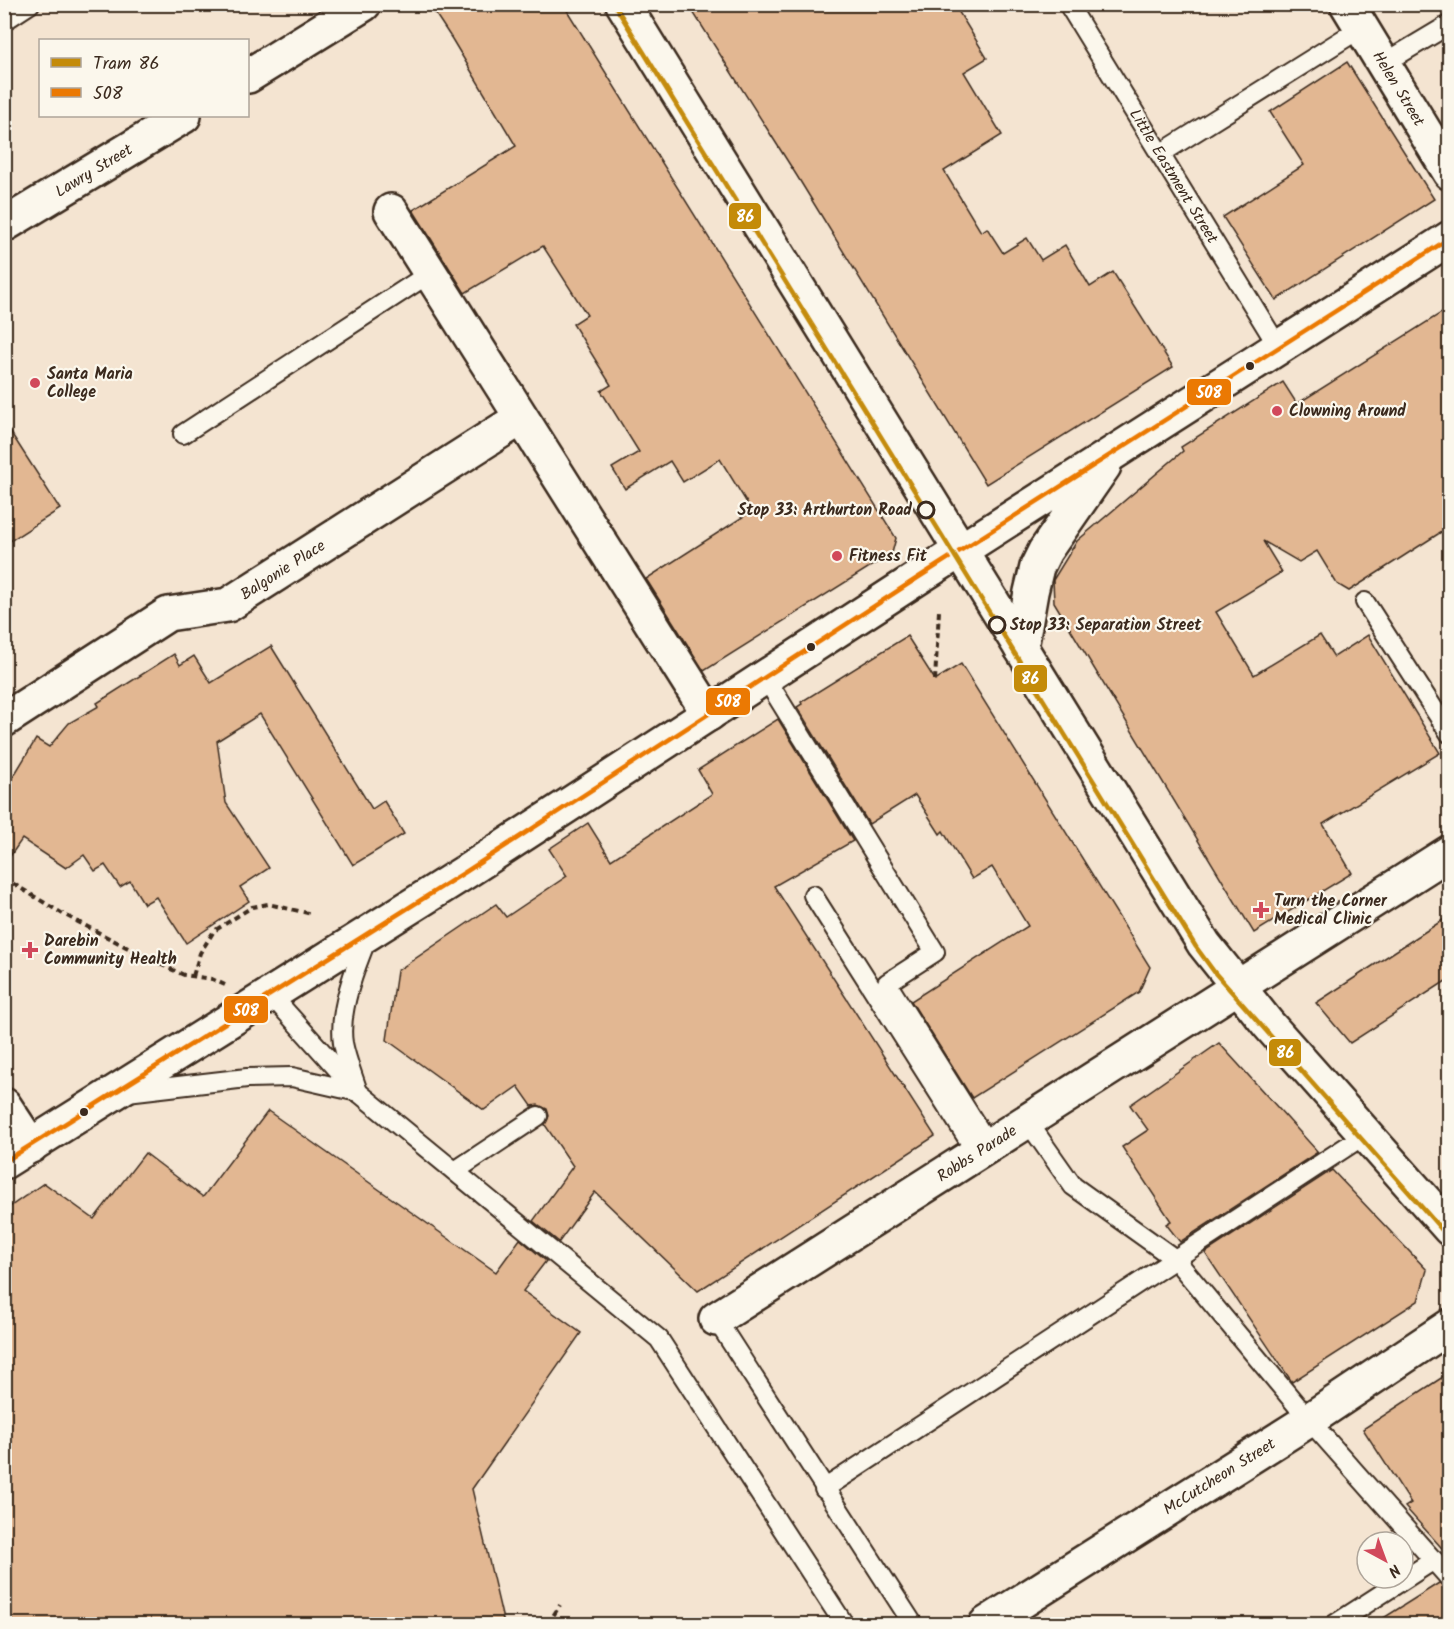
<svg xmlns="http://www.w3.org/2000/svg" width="1454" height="1629" viewBox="0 0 1454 1629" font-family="Kalam,sans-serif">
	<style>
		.building { fill: #e2b792; stroke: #3b2a1e; stroke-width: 1.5 }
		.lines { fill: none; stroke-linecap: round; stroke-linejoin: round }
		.service-casing { stroke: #3b2a1e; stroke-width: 22 }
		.minor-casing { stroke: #3b2a1e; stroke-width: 38 }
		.tertiary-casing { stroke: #3b2a1e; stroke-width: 38 }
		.secondary-casing { stroke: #3b2a1e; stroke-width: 38 }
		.path { stroke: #3b2a1e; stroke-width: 4; stroke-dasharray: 6 4.5; stroke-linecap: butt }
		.service { stroke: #fbf7ec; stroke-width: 18 }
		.minor { stroke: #fbf7ec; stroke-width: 33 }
		.tertiary { stroke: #fbf7ec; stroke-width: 33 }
		.secondary { stroke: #fbf7ec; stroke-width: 33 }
		.bus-1-casing { stroke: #fbf7ec; stroke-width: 9 }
		.bus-1 { stroke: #eb7903; stroke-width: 4.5 }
		.tram-1-casing { stroke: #fbf7ec; stroke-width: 9 }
		.tram-1 { stroke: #c48b09; stroke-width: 4.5 }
		.bus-dot { fill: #3b2a1e; stroke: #fbf7ec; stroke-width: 2 }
		.poi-dot { fill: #d1495b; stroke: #fbf7ec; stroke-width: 2 }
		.stop-dot { fill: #fbf7ec; stroke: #3b2a1e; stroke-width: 3 }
		.labels { text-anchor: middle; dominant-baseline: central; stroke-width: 4.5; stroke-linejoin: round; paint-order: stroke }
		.street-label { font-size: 16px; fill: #3b2a1e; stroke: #fbf7ec }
		.poi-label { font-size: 16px; font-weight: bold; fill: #3b2a1e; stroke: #fbf7ec; text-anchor: start }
		.stop-label { font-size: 16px; font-weight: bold; fill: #3b2a1e; stroke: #fbf7ec; text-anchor: end }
		.line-badge { stroke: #fbf7ec; stroke-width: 2 }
		.badge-label { font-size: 16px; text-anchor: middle; font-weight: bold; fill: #fff }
	</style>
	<rect width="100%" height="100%" fill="#f4e4d1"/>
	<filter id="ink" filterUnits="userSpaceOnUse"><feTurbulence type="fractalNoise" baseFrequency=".0167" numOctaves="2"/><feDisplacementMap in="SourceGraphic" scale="12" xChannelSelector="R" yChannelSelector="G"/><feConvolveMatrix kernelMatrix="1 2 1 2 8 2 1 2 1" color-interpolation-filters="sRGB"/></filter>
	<g filter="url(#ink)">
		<g class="building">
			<path d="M429 4H563L896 538 892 553 704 671 646 579 752 511 720 459 683 482 670 461 625 489 612 468 639 452 601 391 611 385 573 324 587 315 543 246 465 293 413 210 516 146 452 39Z"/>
			<path d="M688 4H954L987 58 964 72 1002 135 944 171 981 232 987 228 1003 253 1027 238 1041 260 1065 245 1090 287 1113 272 1173 367 986 484 797 176Z"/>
			<path d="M1347 62 1434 199 1276 300 1223 217 1304 165 1270 112Z"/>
			<path d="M1449 308V527L1349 591 1337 584 1317 551 1299 562 1263 541 1282 572 1216 612 1254 675 1320 635 1334 657 1368 635 1440 753 1323 824 1352 873 1254 933 1054 602 1053 580 1077 541 1183 451 1181 447 1283 382 1297 404Z"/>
			<path d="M4 422 60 509 4 545Z"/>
			<path d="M907 636 935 680 961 664 1150 967 1139 992 972 1098 911 1001 1028 926 992 867 972 879 943 831 940 834 915 795 869 824 797 707 802 704 801 702Z"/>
			<path d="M271 646 372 809 384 801 404 834 353 865 260 714 217 741 226 803 269 868 240 887 249 901 186 943 156 897 144 904 130 881 120 887 105 865 95 871 84 855 66 868 22 839 4 865V792L36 739 49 747 69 723 99 706 97 703 174 654 180 665 194 656 211 683Z"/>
			<path d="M778 719 853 841 774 886 935 1136 698 1291 595 1192 559 1242 533 1221 573 1166 545 1125 549 1116 547 1109 538 1105 532 1106 518 1086 484 1110 387 1040 397 971 496 904 506 917 567 876 549 849 588 823 611 860 712 794 698 770Z"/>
			<path d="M1449 916V979L1350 1043 1316 1003Z"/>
			<path d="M1219 1043 1318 1152 1180 1242 1166 1224 1171 1221 1122 1147 1148 1130 1130 1105Z"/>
			<path d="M268 1111 496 1272 520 1239 546 1261 523 1291 581 1333 472 1489 504 1624H4V1211L44 1183 94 1219 145 1153 203 1197Z"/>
			<path d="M1332 1170 1427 1270 1418 1301 1292 1382 1205 1253Z"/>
			<path d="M1449 1373V1556L1405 1507 1411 1503 1363 1429Z"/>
			<path d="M1439 1583 1449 1590V1624H1374Z"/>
		</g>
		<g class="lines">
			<g class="service-casing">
				<g id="service">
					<path id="s1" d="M1068 4 1279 348"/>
					<path d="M4 21 30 4"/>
					<path d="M1383 64 1450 24"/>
					<path d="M1160 154 1361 28"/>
					<path d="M183 434 430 273"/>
					<path d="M1365 602 1450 734"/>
					<path d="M765 677 935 952 887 983 990 1147"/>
					<path d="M813 895 978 1155"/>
					<path d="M271 995 358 1092 659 1339 844 1624"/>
					<path d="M127 1092 247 1078 292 1077 358 1092C353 1076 346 1059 343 1043 338 1011 356 965 368 936"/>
					<path d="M1028 1122 1073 1186 1175 1259 1309 1420 1450 1579"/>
					<path d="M455 1171 538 1116"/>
					<path d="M716 1319 913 1624"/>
					<path d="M824 1489 1366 1134"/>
					<path d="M1335 1624 1434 1560"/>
				</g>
			</g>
			<g class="minor-casing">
				<g id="minor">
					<path id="s2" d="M1347 4 1450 173"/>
					<path d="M248 76 364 4"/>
					<path d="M391 211 709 714"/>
					<path id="s3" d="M4 225 184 116"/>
					<path id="s4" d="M4 720 168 614 228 605 521 418"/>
					<path d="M4 1105 31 1146"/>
					<path id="s5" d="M716 1319C961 1165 1204 1007 1450 852"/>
					<path id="s6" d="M986 1624 1309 1420 1450 1326"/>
				</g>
			</g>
			<g class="tertiary-casing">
				<g id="tertiary">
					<path d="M1021 648 1031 592 1037 567 1045 551 1104 466"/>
					<path d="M4 1162 467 871 919 577 1450 238"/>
				</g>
			</g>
			<g class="secondary-casing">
				<path id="secondary" d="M623 4 1204 944 1268 1024 1450 1229"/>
			</g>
			<g class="path">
				<path d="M935 680 939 611"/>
				<path d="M4 878 63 914 155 962 184 975 212 979 225 985"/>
				<path d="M193 976 200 953 214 931 252 907 268 904 312 914"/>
				<path d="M548 1624 560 1605"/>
			</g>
			<use href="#service" class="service"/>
			<use href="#minor" class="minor"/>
			<use href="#tertiary" class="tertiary"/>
			<use href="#secondary" class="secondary"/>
			<g class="bus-1-casing">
				<path id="bus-1" d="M4 1162 467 871 919 577 1450 238"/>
			</g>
			<use href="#bus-1" class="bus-1"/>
			<g class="tram-1-casing">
				<path id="tram-1" d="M614 4 1196 947 1215 973 1450 1239"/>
			</g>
			<use href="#tram-1" class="tram-1"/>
		</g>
	</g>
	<g class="bus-dot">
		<circle cx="1250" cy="366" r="5"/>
		<circle cx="811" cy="647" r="5"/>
		<circle cx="84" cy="1112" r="5"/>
	</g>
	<g class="poi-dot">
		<circle cx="35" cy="383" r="6"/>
		<circle cx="1277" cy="411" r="6"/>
		<circle cx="837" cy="556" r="6"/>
		<path d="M1258 901h6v6h6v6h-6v6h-6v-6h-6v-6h6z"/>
		<path d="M27 941h6v6h6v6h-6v6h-6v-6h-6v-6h6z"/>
	</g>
	<g class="stop-dot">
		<circle cx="926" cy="510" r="8"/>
		<circle cx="997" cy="625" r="8"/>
	</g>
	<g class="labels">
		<g class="street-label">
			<text stroke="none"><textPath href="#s2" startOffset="99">Helen Street</textPath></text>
			<text stroke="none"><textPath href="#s3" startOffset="105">Lawry Street</textPath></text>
			<text stroke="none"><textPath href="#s1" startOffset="202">Little Eastment Street</textPath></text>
			<text stroke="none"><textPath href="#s4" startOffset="321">Balgonie Place</textPath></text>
			<text stroke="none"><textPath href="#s5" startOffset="309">Robbs Parade</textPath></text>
			<text stroke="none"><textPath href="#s6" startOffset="276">McCutcheon Street</textPath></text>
		</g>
		<g class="poi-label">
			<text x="47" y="374">Santa Maria<tspan x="47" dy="18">College</tspan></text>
			<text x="1289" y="411">Clowning Around</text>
			<text x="849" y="556">Fitness Fit</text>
			<text x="1274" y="901">Turn the Corner<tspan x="1274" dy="18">Medical Clinic</tspan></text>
			<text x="44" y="941">Darebin<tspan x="44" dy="18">Community Health</tspan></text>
		</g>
		<g class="stop-label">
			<text x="912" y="510">Stop 33: Arthurton Road</text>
			<text x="1010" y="625" text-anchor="start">Stop 33: Separation Street</text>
		</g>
	</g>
	<g class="line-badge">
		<rect x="728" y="202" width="34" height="28" rx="6" fill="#c48b09"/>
		<rect x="1186" y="378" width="46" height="28" rx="6" fill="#eb7903"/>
		<rect x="1013" y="664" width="35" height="29" rx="6" fill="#c48b09"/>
		<rect x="705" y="687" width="46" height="29" rx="6" fill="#eb7903"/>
		<rect x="223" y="995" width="46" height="29" rx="6" fill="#eb7903"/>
		<rect x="1268" y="1038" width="34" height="29" rx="6" fill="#c48b09"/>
	</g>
	<g class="badge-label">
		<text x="745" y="222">86</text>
		<text x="1209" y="398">508</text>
		<text x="1030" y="684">86</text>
		<text x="728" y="707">508</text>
		<text x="246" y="1016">508</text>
		<text x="1285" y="1058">86</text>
	</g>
	<rect width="1454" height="1629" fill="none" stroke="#fbf7ec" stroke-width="24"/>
	<rect x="12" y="12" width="1430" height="1605" fill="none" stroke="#3b2a1e" stroke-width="2" filter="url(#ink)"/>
	<rect x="39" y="39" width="210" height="78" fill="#fbf7ec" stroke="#aea59a" stroke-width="1.5"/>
	<rect x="51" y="58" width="30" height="9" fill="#c48b09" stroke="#aea59a" stroke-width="1.5"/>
	<text x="93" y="69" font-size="18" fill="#3b2a1e">Tram 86</text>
	<rect x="51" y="88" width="30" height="9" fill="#eb7903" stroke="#aea59a" stroke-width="1.5"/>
	<text x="93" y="99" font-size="18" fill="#3b2a1e">508</text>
	<g transform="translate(1385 1560) rotate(139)"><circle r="28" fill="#fbf7ec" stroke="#aea59a" stroke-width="1.5"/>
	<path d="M0-4.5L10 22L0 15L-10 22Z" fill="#d1495b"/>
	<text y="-9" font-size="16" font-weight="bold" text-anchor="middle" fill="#3b2a1e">N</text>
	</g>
</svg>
